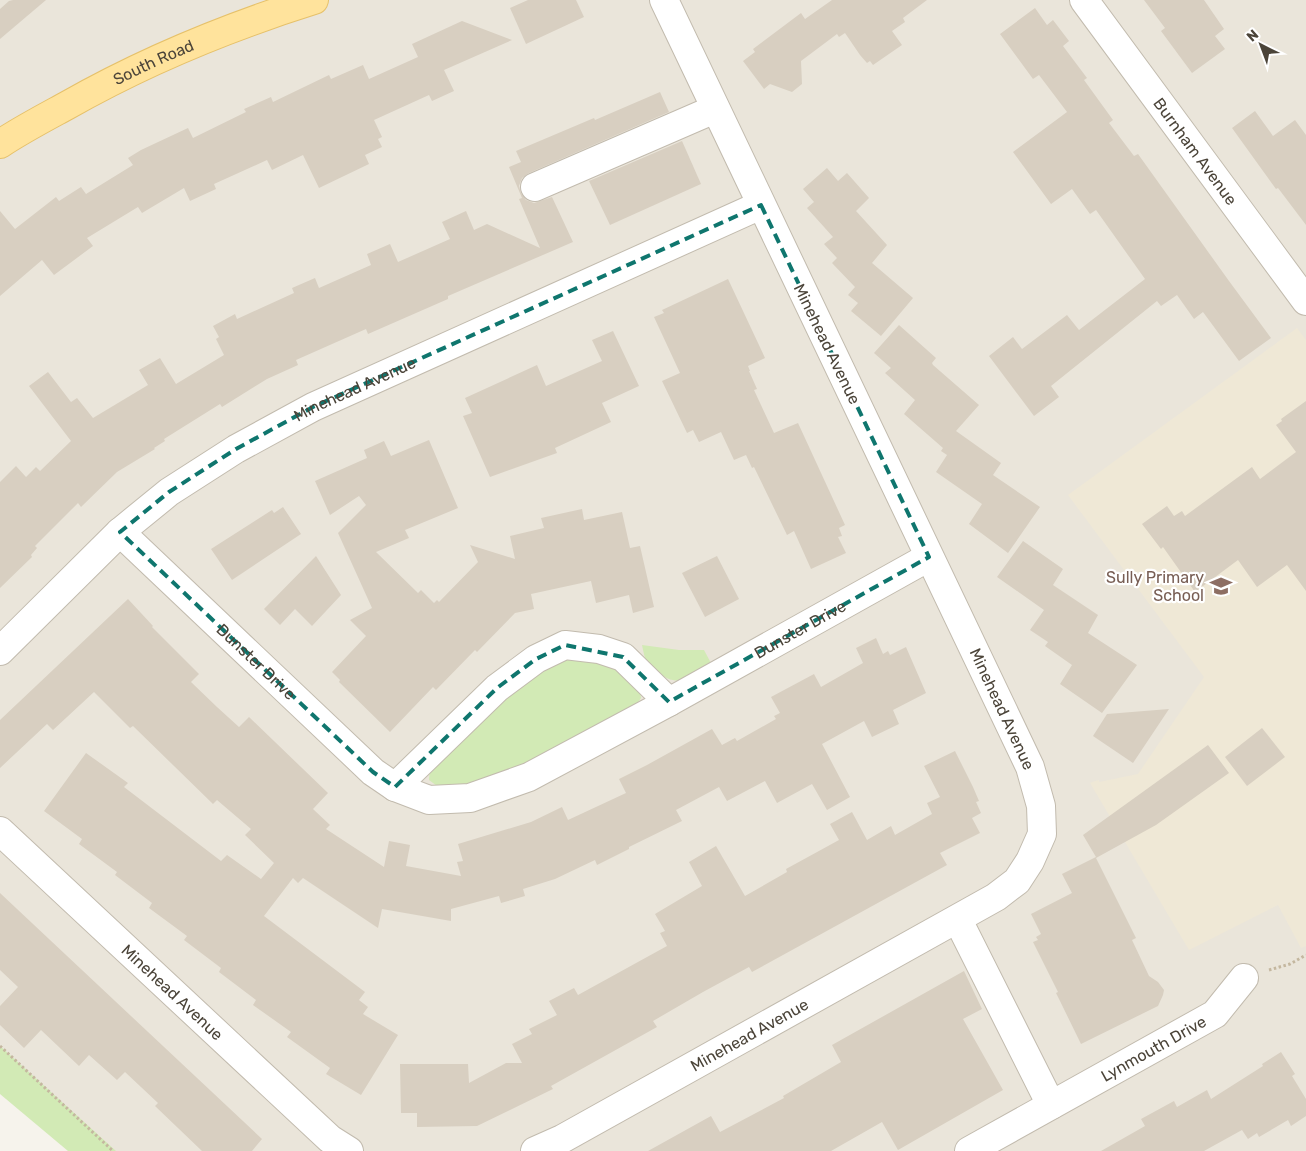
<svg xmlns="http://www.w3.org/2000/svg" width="1306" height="1151" viewBox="0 0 1306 1151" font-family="Rubik,sans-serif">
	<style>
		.residential { fill: #eae5da }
		.education { fill: #efe8d6 }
		.green { fill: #d2eab5 }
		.building { fill: #d8cfc1 }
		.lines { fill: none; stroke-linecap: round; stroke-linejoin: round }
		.minor-casing { stroke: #c2bbae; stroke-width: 30 }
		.major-casing { stroke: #e6c16a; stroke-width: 30 }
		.path { stroke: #c4b79f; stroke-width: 3; stroke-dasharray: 2.5 2.5; stroke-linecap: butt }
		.minor { stroke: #fff; stroke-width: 28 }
		.major { stroke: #ffe39c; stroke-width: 28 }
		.marked { fill: none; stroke: #0f766e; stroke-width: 4; stroke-dasharray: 10 6; stroke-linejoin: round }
		.labels { text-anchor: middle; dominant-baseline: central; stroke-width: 4.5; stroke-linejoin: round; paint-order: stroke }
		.street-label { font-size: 16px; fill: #4b4439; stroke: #fff }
		.education-label { font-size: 16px; fill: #785e54; stroke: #fff; text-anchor: end }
	</style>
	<rect width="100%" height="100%" fill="#f6f3ec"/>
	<path class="residential" d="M0 0H1306V1151H113L0 1049Z"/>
	<path class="education" d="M1297 328 1306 340V946L1301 948 1278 905 1189 950 1090 783 1095 781 1099 780V782L1138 774 1204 677 1068 495Z"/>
	<g class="green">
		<path d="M642 645 679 650H704L712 665C691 677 679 690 656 671 645 662 645 659 642 645Z"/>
		<path d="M574 656C607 661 614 663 639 685L641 698 635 707 517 768 472 784 441 789 429 780 430 767 522 681 549 663Z"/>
		<path d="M0 1046 116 1151H68L0 1094Z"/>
	</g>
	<g class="building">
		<path d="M13 0H46L0 39V9L9 1Z"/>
		<path d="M528 0H576L584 17 526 44 510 8Z"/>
		<path d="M832 0H927L903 18 905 22 892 31 902 45 873 65 870 61 867 63 860 55 845 33 839 37 837 34 801 61 802 84 792 92 770 84 764 89 743 61 755 52 753 49 801 13 805 19Z"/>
		<path d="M1144 0H1204L1224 29 1215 36 1225 49 1192 73 1161 31 1165 28Z"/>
		<path d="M1035 8 1047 25 1053 20 1069 41 1063 46 1087 78 1084 80 1113 120 1109 123 1134 156 1138 154 1229 281 1271 338 1239 361 1203 312 1194 319 1177 295 1161 306 1157 301 1051 386 1059 397 1034 416 989 356 1013 337 1022 349 1067 315 1079 330 1145 279 1096 210 1090 214 1072 189 1051 204 1013 152 1067 112 1039 75 1033 79 1000 34Z"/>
		<path d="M462 21 512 40 444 70 454 91 432 101 429 95 374 120 382 137 378 139 382 147 365 155 369 164 319 188 303 155 272 170 267 160 214 184 216 189 190 201 184 188 142 213 138 207 87 238 93 246 54 275 42 260 0 296V211L15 229 56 197 59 201 81 187 86 194 133 165 128 158 141 150 188 128 193 138 246 112 244 109 271 97 273 102 329 75 331 79 363 65 369 79 418 57 412 44Z"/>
		<path d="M660 92 669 112 529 173 522 178 519 186 521 193 526 200 534 203 552 197 573 242 448 296V299L368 334 366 329 296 360 298 365 267 379 222 407 220 404 164 439 165 441 154 448 155 449 117 472 81 507 78 503 35 546 37 548 31 555 32 557 0 588V482L16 466 26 477 36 467 40 471 71 441 29 386 48 372 71 402 77 398 93 418 148 385 139 370 160 358 176 384 224 355 216 339 219 337 213 326 235 314 237 319 294 293 292 288 315 278 319 288 371 265 367 254 390 244 398 262 450 239 442 222 466 211 474 230 487 224 540 248 519 199 522 198 509 167 521 162 516 151 594 118 595 120Z"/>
		<path d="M1255 111 1273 136 1295 120 1306 135V225L1278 188 1276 189 1232 128Z"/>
		<path d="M682 141 701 184 610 225 589 181Z"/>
		<path d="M827 168 838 181 847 173 869 198 856 211 887 245 872 263 913 298 881 336 851 311 858 303 848 295 855 287 832 263 837 258 824 244 833 237 807 208 814 202 803 189Z"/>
		<path d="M728 279 765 358 748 366 750 371H749L757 389 754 390 774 433 798 423 845 525 839 528 842 536 838 537 846 553 811 569 794 531 787 535 754 467 752 468 746 455 734 460 721 432 699 442 693 430 687 433 662 381 680 373 654 317 664 313 662 310Z"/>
		<path d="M899 325 936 358 932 363 933 365 979 405 956 431 1001 463 993 475 1040 507 1008 553 969 524 982 504 936 472 947 455 941 451 943 448 904 414 915 400 885 373 891 368 874 353Z"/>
		<path d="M613 331 639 386 602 403 611 422 555 448 557 453 490 477 463 416 472 413 465 398 537 365 546 386 602 361 592 340Z"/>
		<path d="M1306 401V591L1287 565 1257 587 1238 560 1195 592 1163 547 1161 549 1142 524 1167 506 1174 516 1182 511 1185 516 1252 467 1260 479 1296 452 1276 425 1282 421 1281 419Z"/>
		<path d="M429 440 458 508 405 530 409 538 376 552 418 593 421 590 434 603 437 600 439 602 478 562 470 545 515 559 510 536 544 528 541 518 582 509 584 520 622 512 630 548 640 546 654 607 633 613 629 595 596 603 591 581 531 594 534 609 515 613 477 652 475 650 436 690 433 687 390 732 339 682 340 680 332 672 366 636 350 620 372 608 338 533 366 505 359 496 330 515 315 481 367 458 364 450 384 441 391 456Z"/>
		<path d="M283 507 301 534 232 580 211 549 272 510 274 513Z"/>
		<path d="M1023 541 1063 569 1053 585 1098 615 1088 633 1137 665 1102 713 1060 684 1072 665 1045 646 1048 642 1030 630 1044 610 997 577Z"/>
		<path d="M316 556 341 595 312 626 295 609 280 625 264 609Z"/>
		<path d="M717 556 739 599 705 617 682 573Z"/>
		<path d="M128 599 153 626 152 627 199 674 191 682 217 707 239 727 249 717 328 793 313 809 330 825 326 829 384 867 389 841 410 845 406 866 461 876 457 862 463 861 458 844 531 822 562 807 568 820 626 793 619 779 647 765 712 729 722 745 735 738 737 741 776 719 774 716 780 713 771 697 814 674 821 687 863 663 856 648 876 638 883 654 888 651 890 655 906 647 926 693 893 710 899 724 872 737 864 721 822 744 850 797 827 810 812 784 777 803 765 781 727 801 719 787 676 810 682 821 629 847V849L597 865 595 860 555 879 523 889 525 896 501 903 499 896 451 909V921L382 909 378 928 303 878 298 883 293 878 264 916 365 992 359 1000 368 1007 363 1014 398 1035 361 1095 326 1074 330 1068 287 1037 291 1032 253 1005 256 1000 219 972 221 968 184 940 187 936 149 908 152 903 115 875 117 872 79 844 82 839 44 811 86 753 128 783 124 787 221 861 227 855 261 879 274 863 245 835 251 829 217 800 213 804 133 726 130 728 94 692 53 730 47 724 0 768V720Z"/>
		<path d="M1169 709 1133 763 1093 736 1107 714Z"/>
		<path d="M1262 728 1285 757 1247 786 1225 757Z"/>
		<path d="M1208 745 1229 773 1156 825 1096 858 1136 938 1132 940 1149 976 1158 982 1164 990 1163 995 1158 1006 1081 1044 1060 1001 1056 993 1058 992 1033 942 1038 940 1036 937 1041 934 1031 914 1072 893 1062 874 1096 857 1083 835Z"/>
		<path d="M955 751 973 787 979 801 976 802 981 813 972 818 980 833 940 853 947 865 752 972 749 967 703 992 653 1021 657 1027 551 1086 553 1089 477 1126 417 1127V1113H401L400 1064H468L469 1083 506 1063H522L512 1044 532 1034 529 1029 557 1015 549 1001 574 988 578 995 667 946 660 933 665 931 655 914 702 886 689 862 716 846 745 896 787 872 786 869 839 840 830 824 852 812 867 840 891 826 895 835 932 814 927 803 940 797 924 766Z"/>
		<path d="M0 893 262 1139 252 1151H202L155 1106 158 1103 125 1072 117 1080 89 1055 79 1066 41 1030 24 1048 0 1025V1006L18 987 0 970Z"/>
		<path d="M964 971 982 1009 963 1019 1003 1090 898 1150 882 1122 831 1151H648L711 1116 720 1132 784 1098 783 1096 841 1062 832 1045Z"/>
		<path d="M1281 1052 1295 1074 1292 1076 1306 1099V1116L1291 1126 1288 1120 1259 1137 1257 1133 1248 1139 1242 1130 1204 1151H1101L1145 1126 1141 1119 1174 1101 1177 1107 1207 1090 1211 1099 1263 1066 1262 1064Z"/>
	</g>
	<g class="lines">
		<g class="minor-casing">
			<g id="minor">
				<path id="s1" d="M1084 0 1306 301"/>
				<path d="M535 187 715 109"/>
				<path id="s2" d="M120 532 373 772 395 787 429 800 470 798 529 777 669 702 929 557"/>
				<path id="s3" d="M0 651 120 532 169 492 236 449 313 407 761 205"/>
				<path d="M395 787 497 688 536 659 565 645 599 649 623 657 669 702"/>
				<path id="s4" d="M0 831 330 1139 349 1151"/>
				<path d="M958 920 1051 1105"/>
				<path id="s5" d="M535 1151 562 1139 996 897 1017 881 1030 861 1042 834 1041 806 1030 767 664 0"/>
				<path id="s6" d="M969 1151 1215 1014 1244 978"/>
			</g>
		</g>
		<g class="major-casing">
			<g id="major">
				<path id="s7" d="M0 144C21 130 44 118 66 106 145 61 228 27 314 0"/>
			</g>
		</g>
		<g class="path">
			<path d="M1269 970 1290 964 1306 955"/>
			<path d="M0 1046 113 1151"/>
		</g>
		<use href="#minor" class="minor"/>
		<use href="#major" class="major"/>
	</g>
	<path class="marked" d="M761 205 929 557 669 702 623 657 565 645 536 659 497 688 395 787 373 772 120 532 169 492 236 449 313 407Z"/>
	<defs>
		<g id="school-bare" transform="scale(1.725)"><path d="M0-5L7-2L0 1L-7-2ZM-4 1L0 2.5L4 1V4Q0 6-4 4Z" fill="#8d6e63" stroke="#fff" stroke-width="2.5" paint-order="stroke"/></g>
	</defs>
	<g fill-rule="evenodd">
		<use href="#school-bare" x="1221" y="586"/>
	</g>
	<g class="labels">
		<g class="street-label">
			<text stroke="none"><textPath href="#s7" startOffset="174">South Road</textPath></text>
			<text stroke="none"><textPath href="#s1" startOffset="188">Burnham Avenue</textPath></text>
			<text transform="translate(827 344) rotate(64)">Minehead Avenue</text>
			<text stroke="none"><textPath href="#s3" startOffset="445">Minehead Avenue</textPath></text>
			<text stroke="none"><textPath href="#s2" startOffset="824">Dunster Drive</textPath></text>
			<text stroke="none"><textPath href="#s2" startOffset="188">Dunster Drive</textPath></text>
			<text transform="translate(1002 709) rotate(65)">Minehead Avenue</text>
			<text stroke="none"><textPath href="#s4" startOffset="236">Minehead Avenue</textPath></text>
			<text stroke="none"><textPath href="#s5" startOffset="244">Minehead Avenue</textPath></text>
			<text stroke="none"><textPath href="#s6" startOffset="211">Lynmouth Drive</textPath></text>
		</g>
		<g class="education-label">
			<text x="1204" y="577">Sully Primary<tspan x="1204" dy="18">School</tspan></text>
		</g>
	</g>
	<g transform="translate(1261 45) rotate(318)" stroke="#ffffff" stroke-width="4" paint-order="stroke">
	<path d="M0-4L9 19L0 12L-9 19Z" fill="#4b4439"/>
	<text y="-8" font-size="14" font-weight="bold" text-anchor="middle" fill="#4b4439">N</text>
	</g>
</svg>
